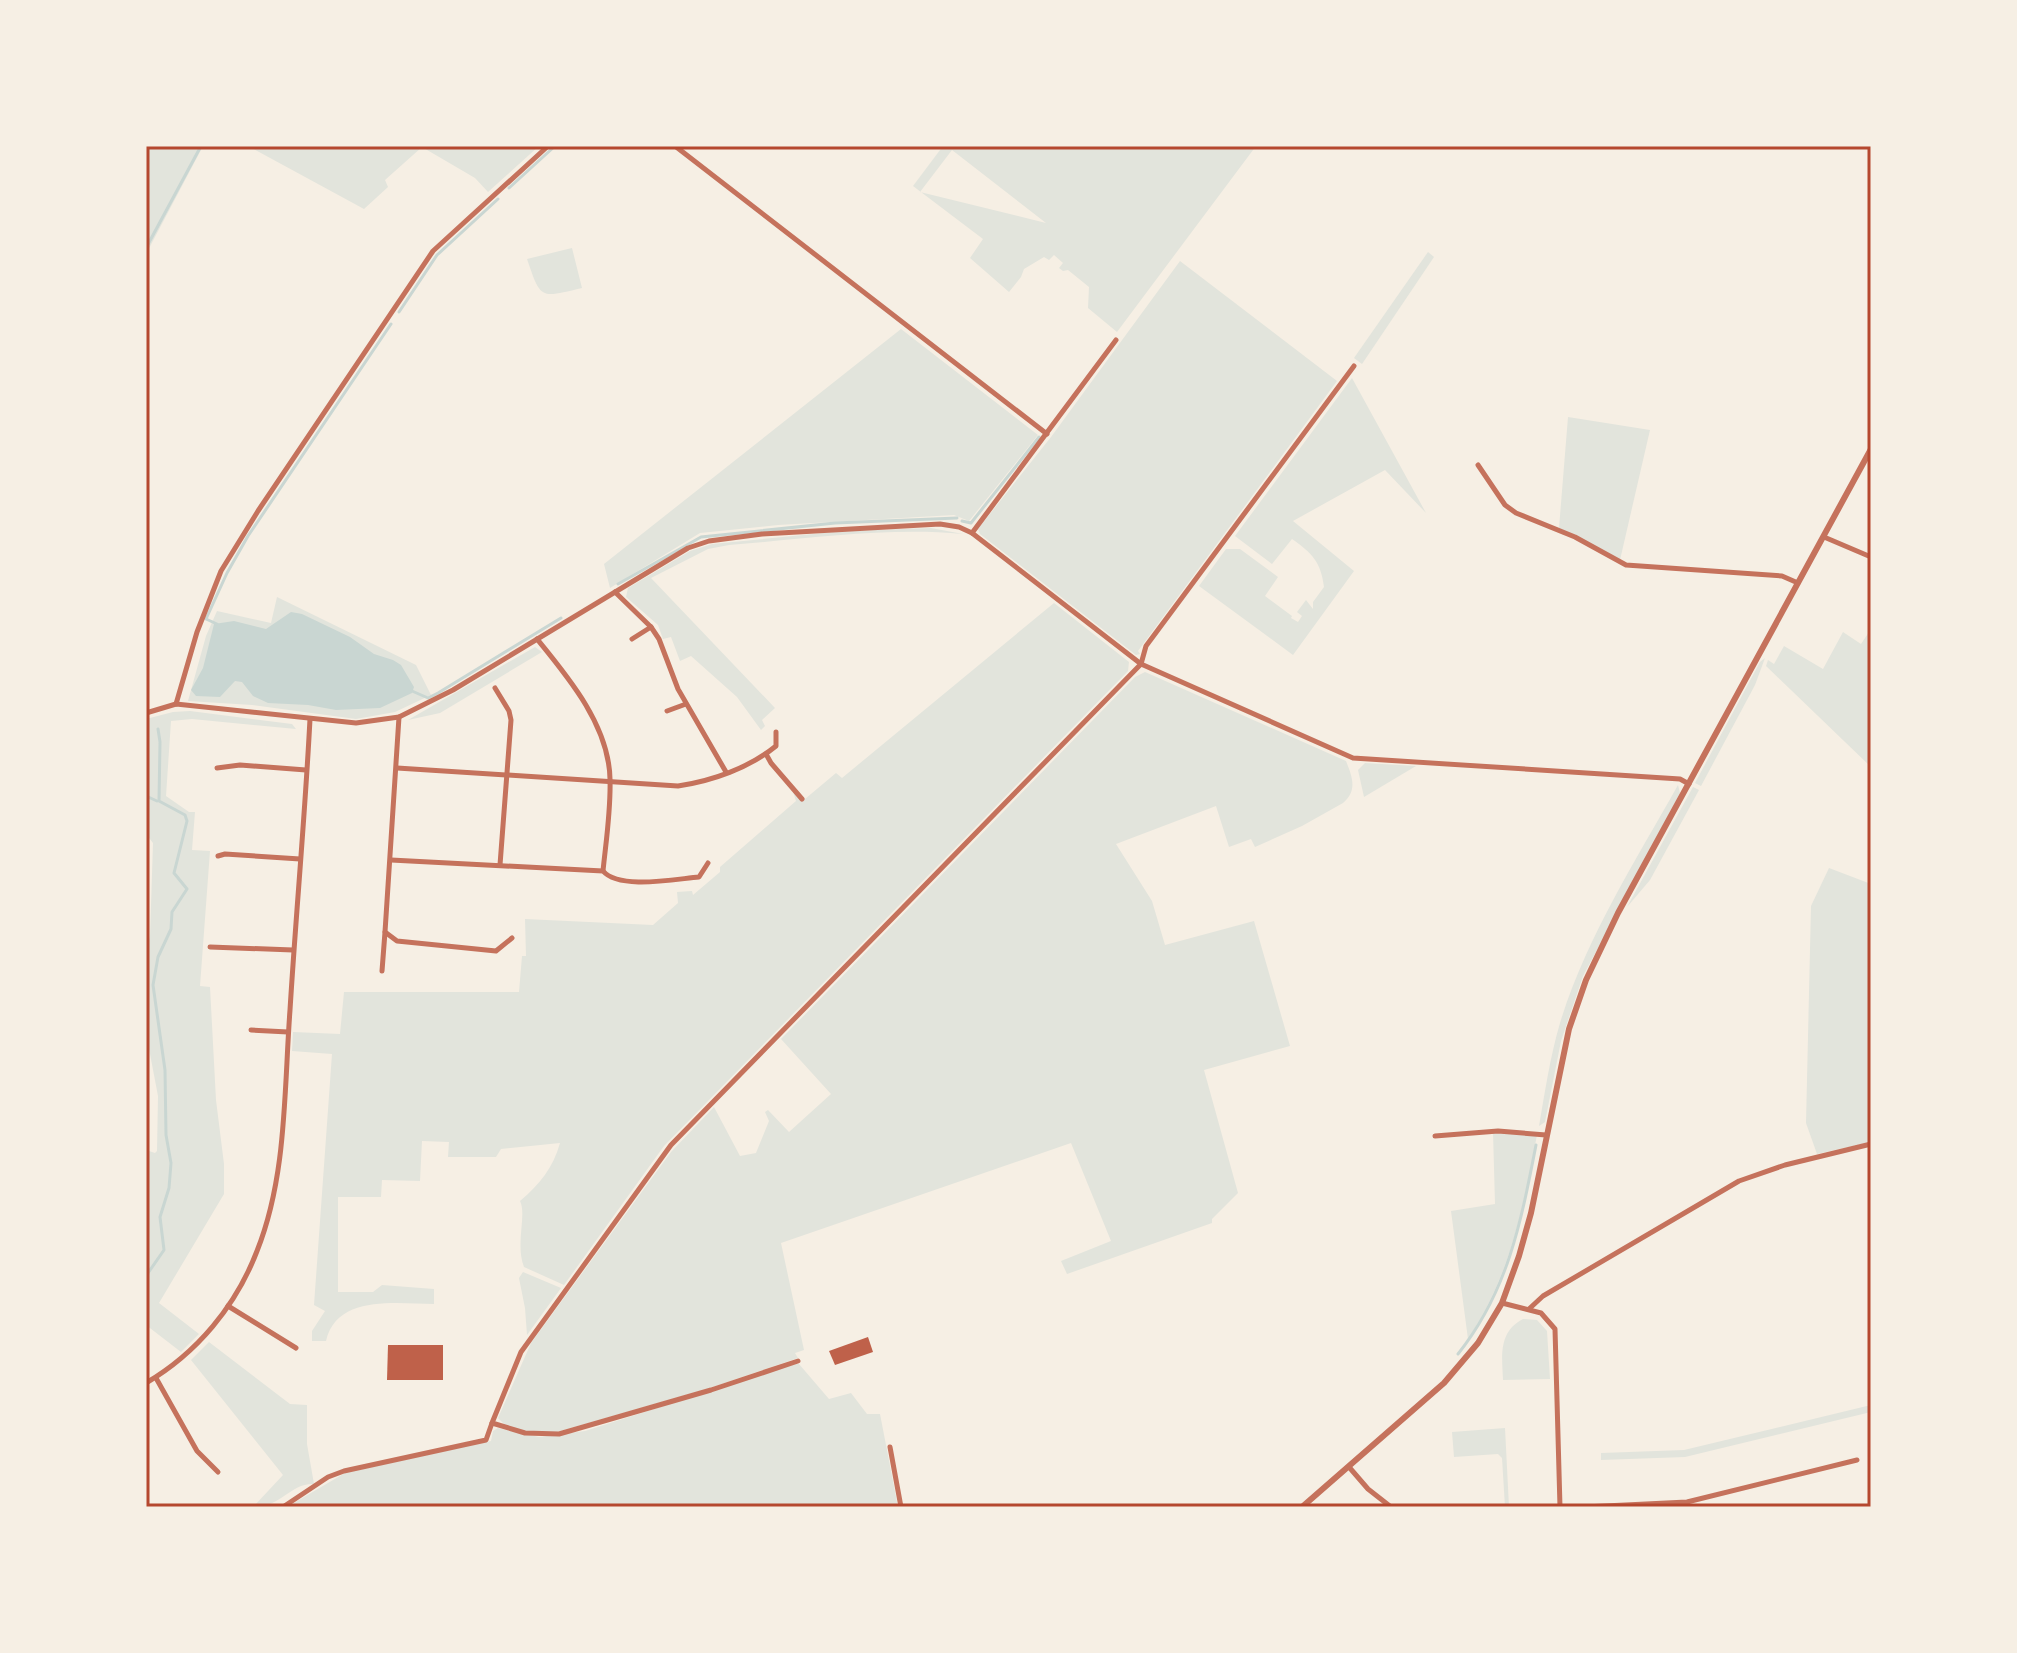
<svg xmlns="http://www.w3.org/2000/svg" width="2017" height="1653" viewBox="0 0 2017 1653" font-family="Lato,sans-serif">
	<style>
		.green { fill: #e2e4dc; fill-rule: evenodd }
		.water { fill: #c9d6d2 }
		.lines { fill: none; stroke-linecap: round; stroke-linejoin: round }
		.stream { stroke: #c9d6d2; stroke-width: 3 }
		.building { fill: #bf614a }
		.minor { stroke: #c5725c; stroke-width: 5 }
		.tertiary { stroke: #c5725c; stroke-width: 6 }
		.neatline { fill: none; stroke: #b5482f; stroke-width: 3 }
	</style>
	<rect width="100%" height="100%" fill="#f6efe4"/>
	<g class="green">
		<path d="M146 146H203L146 254Z"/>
		<path d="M248 146H539L488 192 475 178 422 147 385 180 388 187 364 209Z"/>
		<path d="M943 146H1256L1117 332 1088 308 1089 287 1068 270 1063 271 1059 268 1063 263 1054 255 1049 260 1044 257 1024 269 1021 277 1009 292 970 258 983 239 913 186ZM952 150 1046 223 920 192Z"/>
		<path d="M572 248 582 288C540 298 541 300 527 259Z"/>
		<path d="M1428 252 1434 257 1362 364 1354 358Z"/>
		<path d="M1180 261 1337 381 1138 651 1140 654 1136 655 980 534 978 529 1051 437Z"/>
		<path d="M901 329 1038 435 969 521 954 515 778 525 700 533 610 588 604 564Z"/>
		<path d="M1352 378 1426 513 1385 470 1293 521 1354 571 1293 655 1199 586 1226 549H1240L1278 577 1265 596 1292 616 1291 618 1298 622 1302 616 1297 612 1306 600 1313 609V602L1324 587C1321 562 1312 553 1292 539L1272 564 1235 536Z"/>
		<path d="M1568 417 1650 430 1620 560 1559 528Z"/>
		<path d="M931 528 963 534C886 527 806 539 729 545L708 549 651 578 775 708 762 720 765 726 761 730 737 697 691 656 680 661 671 637 663 639 658 625 626 597 628 588 690 551 712 544 844 531Z"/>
		<path d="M277 597 416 665 431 695 395 712 356 719 252 705 188 701 206 636 217 611 271 623Z"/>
		<path d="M1054 603 1129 662 1128 671 664 1146 564 1285 524 1267C515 1244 527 1215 520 1201 540 1184 553 1168 560 1143L501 1149 496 1157H448L449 1142 422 1141 420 1181 382 1180 381 1197H338V1292H373L382 1285 434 1289V1304C397 1304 337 1294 326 1341H312V1331L325 1311 314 1305 332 1054 292 1051 293 1032 340 1034 344 992H519L522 956H526L525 919 653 925 678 903 677 892 692 891 693 895 720 872V867L796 801 790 782 805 799 836 773 842 778Z"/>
		<path d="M1871 629V767L1766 666 1768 660 1774 664 1784 646 1823 669 1843 632 1861 644Z"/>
		<path d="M535 647 542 652 440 713 408 720Z"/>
		<path d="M1765 658 1755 685 1701 786 1695 783 1760 662Z"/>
		<path d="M1145 672 1346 761C1352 776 1358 791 1343 803L1302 826 1255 847 1251 839 1229 847 1216 806 1116 844 1152 901 1165 945 1254 921 1290 1046 1204 1070 1238 1193 1212 1219V1223L1067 1274 1061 1261 1111 1241 1071 1143 781 1243 804 1350 795 1353 798 1358 710 1388 557 1432H526L506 1426 498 1418 531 1343 671 1152 714 1107 740 1156 756 1153 769 1121 765 1112 768 1110 789 1132 831 1094 781 1039 1135 677Z"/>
		<path d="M190 711 292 724 296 729 192 719 171 721 166 796 189 812H195L192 850 210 851 200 986 210 987 216 1100 224 1164V1194L159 1303 199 1334 181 1352 146 1325V1150L155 1153 157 1151 158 1096 146 1033V955L150 936 153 843 146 834V719L173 712Z"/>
		<path d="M1365 763 1416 766 1364 797 1358 770Z"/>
		<path d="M1678 785 1680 793 1583 976 1561 1041 1545 1122 1539 1126C1545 1092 1550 1057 1560 1023 1586 938 1635 862 1678 785Z"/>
		<path d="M1693 787 1699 790 1650 880 1627 907Z"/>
		<path d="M1829 868 1871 884V1142L1817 1154 1806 1123 1811 906Z"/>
		<path d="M1493 1132 1537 1135C1522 1212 1511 1273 1468 1339L1451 1211 1495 1204Z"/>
		<path d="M523 1272 561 1288 527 1335 525 1308 519 1278Z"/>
		<path d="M1523 1319 1537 1320 1547 1331 1550 1379 1503 1380C1502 1356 1498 1332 1523 1319Z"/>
		<path d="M209 1342 290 1404 307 1405V1444L314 1484C290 1483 282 1507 253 1507L283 1475 191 1360Z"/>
		<path d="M795 1364H799L829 1399 851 1393 867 1414H880L898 1507H287L345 1473 491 1441 493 1431 498 1428 539 1437 585 1431Z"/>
		<path d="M1871 1405V1412L1685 1457 1601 1460V1453L1684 1450Z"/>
		<path d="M1505 1428 1509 1507H1505L1502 1458 1498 1454 1454 1457 1452 1432Z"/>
	</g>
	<path class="water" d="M291 612 302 614 350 637 374 654 393 660 401 665 414 687 412 693 380 708 336 710 308 705 268 703 253 696 242 682 235 681 220 697 196 696 191 690 203 668 214 624 234 621 266 629Z"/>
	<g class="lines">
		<g class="stream">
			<path d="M509 188 555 146"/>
			<path d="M146 248 201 146"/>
			<path d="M399 312 437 255 498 199"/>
			<path d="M962 521 971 523 1039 437"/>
			<path d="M618 584 701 537 835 523 957 518"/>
			<path d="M217 624 206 619 227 573 248 536 391 324"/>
			<path d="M412 691 428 698 438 693 561 618"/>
			<path d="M146 796 157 801"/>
			<path d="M146 1281 148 1273 164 1250 160 1217 169 1188 171 1163 166 1135 165 1070 153 985 158 957 171 929 172 912 187 889 174 873 187 821 185 815 159 801 160 742 158 729"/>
			<path d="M1458 1354C1508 1291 1521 1222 1536 1145"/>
		</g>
	</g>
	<g class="building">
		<path d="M868 1337 873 1352 835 1365 829 1351Z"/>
		<path d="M388 1345H443V1380H387Z"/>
	</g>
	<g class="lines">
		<g class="minor">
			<path d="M675 146 1047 434"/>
			<path d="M1478 465 1505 505 1516 513 1575 537 1626 565 1782 576 1798 583"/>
			<path d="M972 533 1116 340"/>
			<path d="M1824 537 1871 557"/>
			<path d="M615 592 651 627 659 639 678 689 726 772"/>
			<path d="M537 639C569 678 609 726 610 779 611 810 606 841 603 871"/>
			<path d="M632 639 651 627"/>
			<path d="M495 688 509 711 511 720 500 865"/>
			<path d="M176 704 197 632 221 571 258 511 433 251 548 146"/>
			<path d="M667 711 686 704"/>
			<path d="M146 713 176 704 356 723 399 717 453 690 688 548 709 541 762 534 940 524 959 527 972 533 1141 664 1353 758 1680 779 1689 784"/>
			<path d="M399 717 385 932 397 941 496 951 512 938"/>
			<path d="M766 754 771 763 802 799"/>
			<path d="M217 768 240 765 306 770"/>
			<path d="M397 768 678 786C712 781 749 768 776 746V732"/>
			<path d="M218 856 225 854 300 859"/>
			<path d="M391 860 603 871C619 890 675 879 699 877L708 863"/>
			<path d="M210 947 293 950"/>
			<path d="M382 971 385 932"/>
			<path d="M251 1030 288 1032"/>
			<path d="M1435 1136 1498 1131 1546 1135"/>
			<path d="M1502 1303 1541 1313 1555 1329 1560 1507"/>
			<path d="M228 1306 296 1348"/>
			<path d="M1529 1309 1543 1296 1739 1181 1785 1165 1871 1144"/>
			<path d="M798 1361 711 1390 559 1434 525 1433 492 1423 521 1352 671 1145 1141 664 1146 646 1354 366"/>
			<path d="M156 1378 197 1451 218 1472"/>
			<path d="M146 1383C197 1353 236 1306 257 1251 287 1176 284 1090 290 1010 296 913 305 816 310 719"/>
			<path d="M890 1447 901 1507"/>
			<path d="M1349 1467 1368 1489 1391 1507"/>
			<path d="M283 1507 328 1477 344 1471 486 1440 492 1423"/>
			<path d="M1584 1507 1687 1502 1857 1460"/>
		</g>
		<path class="tertiary" d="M1302 1507 1444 1383 1478 1343 1502 1303 1519 1256 1531 1213 1569 1029 1586 980 1618 913 1871 449"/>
	</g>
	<rect width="2017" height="1653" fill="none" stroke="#f6efe4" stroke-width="296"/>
	<rect x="148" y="148" width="1721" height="1357" class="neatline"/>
</svg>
